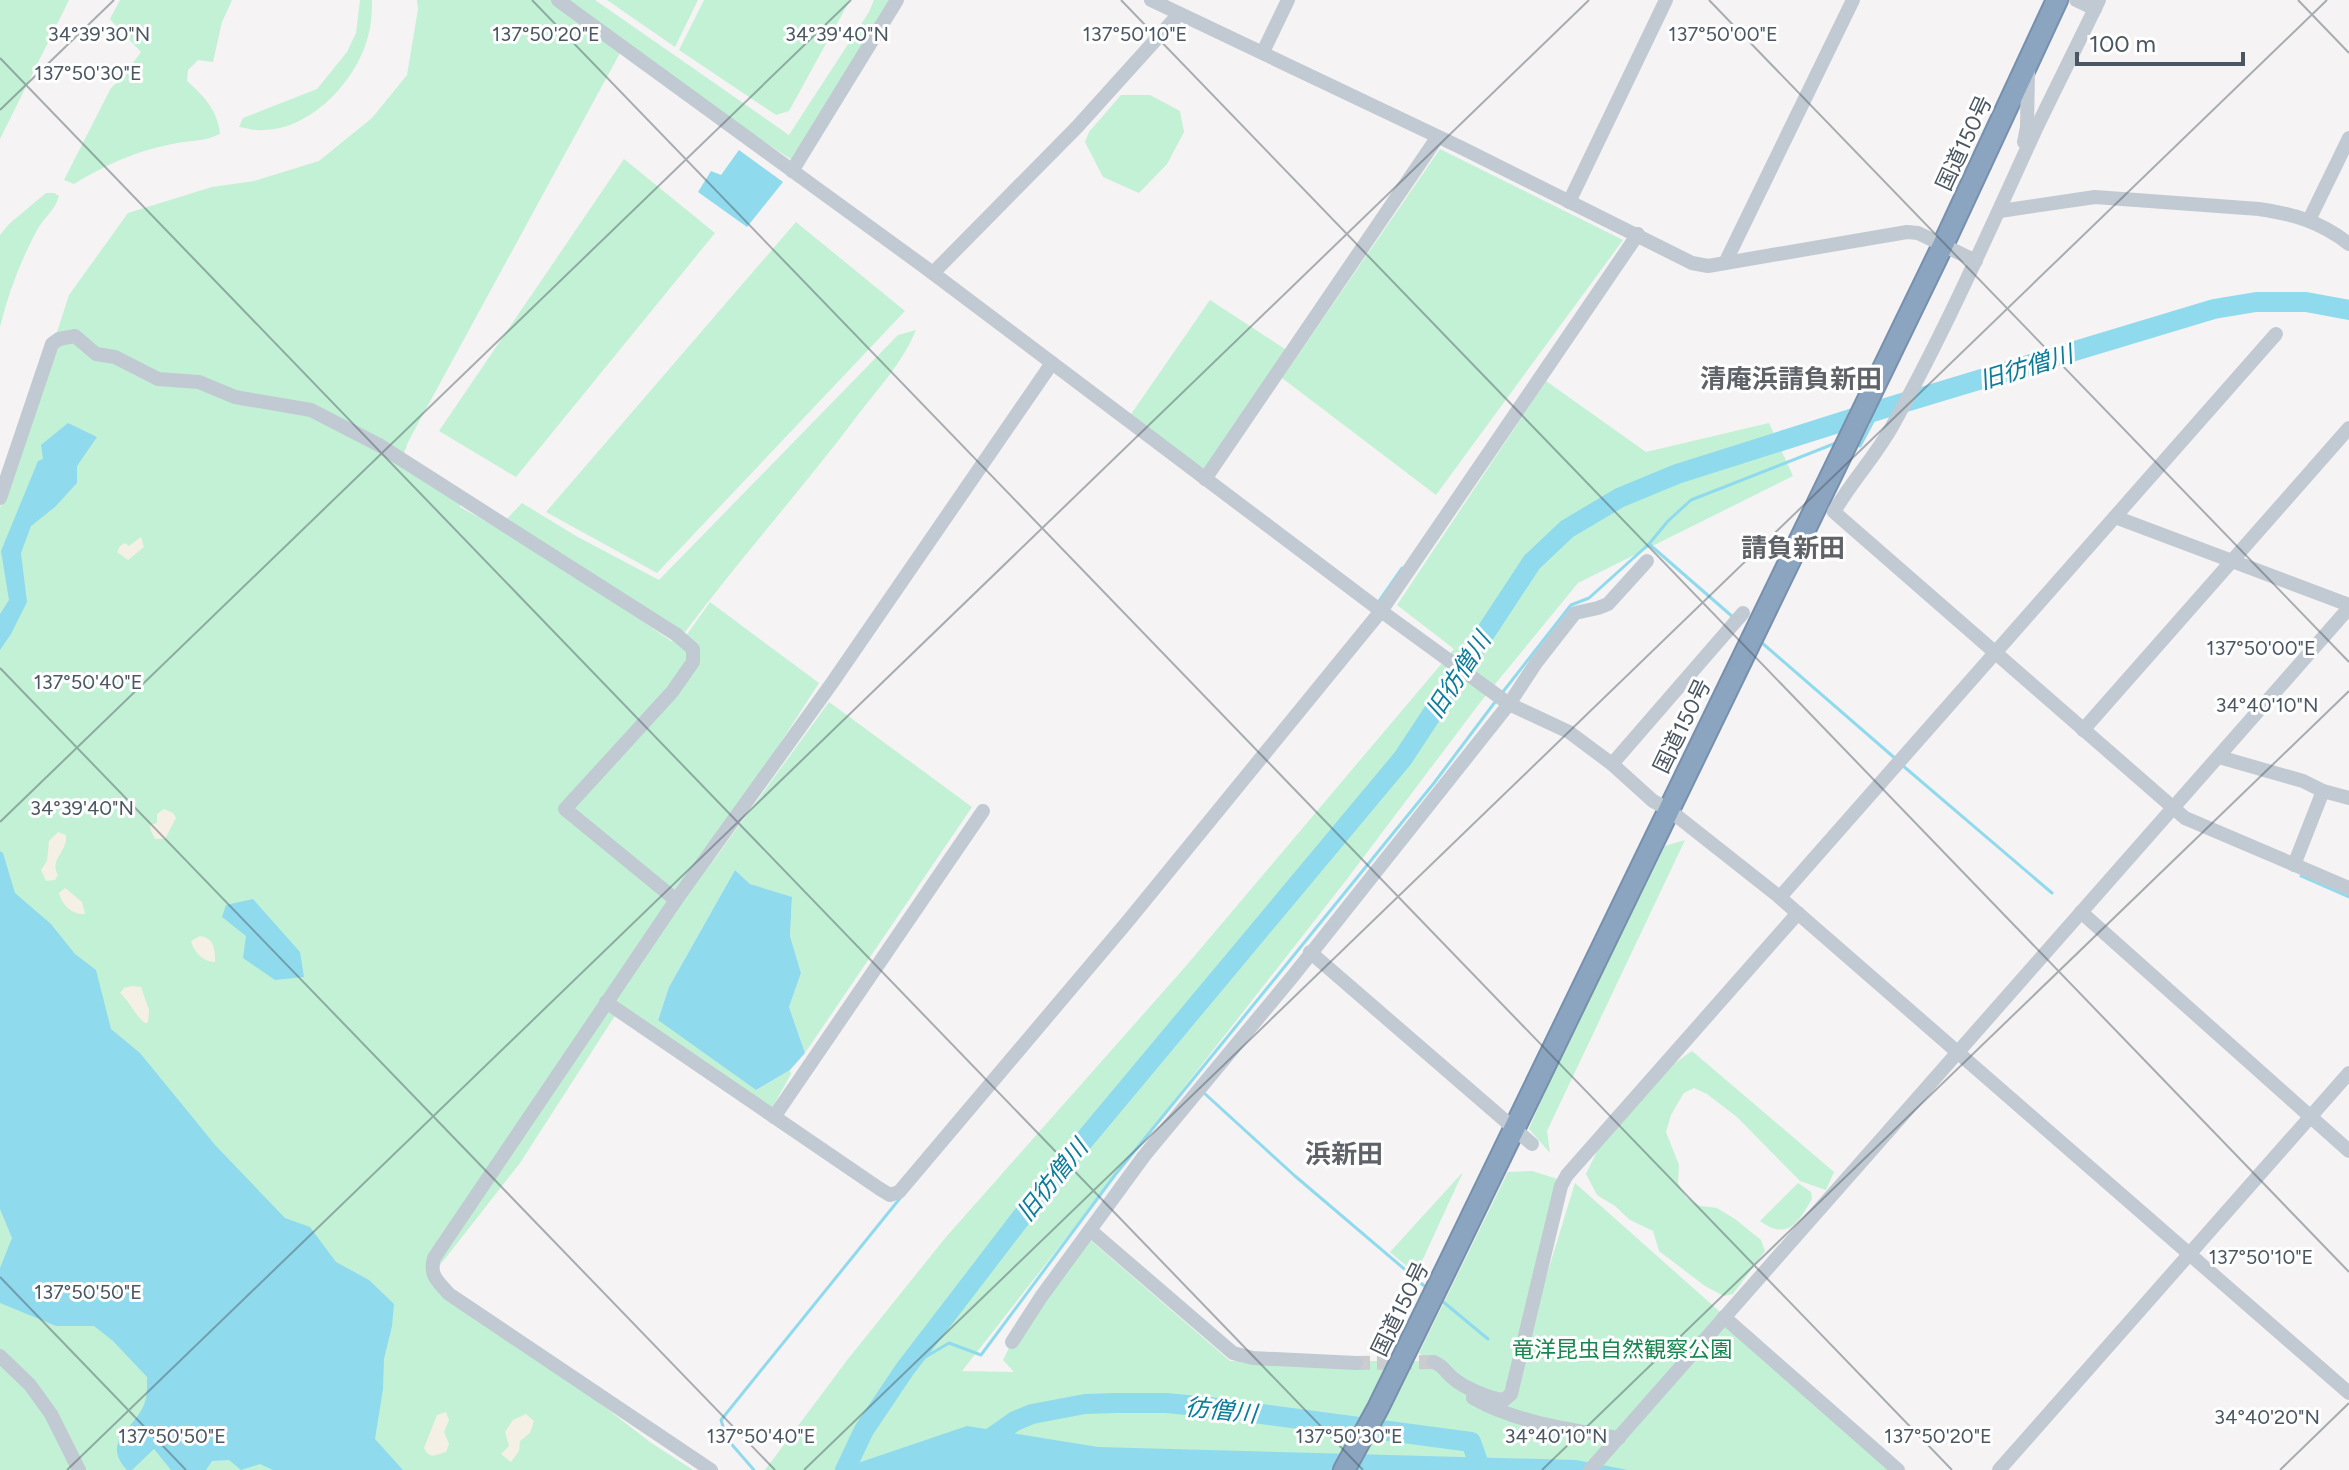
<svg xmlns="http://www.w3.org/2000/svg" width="2349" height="1470" viewBox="0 0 2349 1470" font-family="Figtree,'Noto Sans JP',sans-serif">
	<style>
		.green { fill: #c3f1d5 }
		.sand { fill: #f5f0e5 }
		.water { fill: #90daee }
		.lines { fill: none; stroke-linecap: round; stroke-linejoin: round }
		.stream { stroke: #90daee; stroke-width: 3 }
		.river { stroke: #90daee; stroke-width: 20 }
		.minor-tunnel { stroke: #caccce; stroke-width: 14; stroke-dasharray: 14 7; stroke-linecap: butt }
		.highway-casing { stroke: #7690ad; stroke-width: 24 }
		.minor { stroke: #c1cad2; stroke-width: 14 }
		.highway { stroke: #8ba5c1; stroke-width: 20 }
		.ticks { fill: none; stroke: #4a5661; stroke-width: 2; stroke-opacity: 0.45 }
		.labels { text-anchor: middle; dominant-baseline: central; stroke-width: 6; stroke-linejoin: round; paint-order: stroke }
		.street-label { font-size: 22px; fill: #4a5661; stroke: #fff }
		.park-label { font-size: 22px; fill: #17864f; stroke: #fff }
		.water-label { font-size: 24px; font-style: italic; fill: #0c7c9b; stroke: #fff }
		.quarter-label { font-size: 26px; font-weight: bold; fill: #5f6368; stroke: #fff }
		.ticks-label { font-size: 20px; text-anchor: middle; fill: #4a5661; stroke: #fff; stroke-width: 6; stroke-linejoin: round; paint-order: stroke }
	</style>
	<rect width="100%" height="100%" fill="#f5f3f3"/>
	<g class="green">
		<path d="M0 0H69L0 139Z"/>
		<path d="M120 0H232L222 22 213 62 198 60 188 70 187 81C204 96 218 111 220 134 204 142 189 140 172 144 136 151 105 165 74 184L64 180 111 88 122 78 141 52 110 19Z"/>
		<path d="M360 0H372C372 15 371 29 366 43 353 84 309 130 263 130 255 131 247 128 239 127L243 118 317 89 347 52 356 33Z"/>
		<path d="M417 0H554L620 53 408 442 400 464 460 504V507L550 556 502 524 522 503 576 536 659 580 898 335 916 330C902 364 876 391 854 420 798 494 737 562 682 636L616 603 671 641 683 640 710 602 819 683 662 926 719 853 829 702 972 807 805 1053 789 1007 801 973 790 936 792 898 750 884 735 870 669 987 658 1019 756 1090 790 1070 791 1074 771 1110 618 1011 520 1163 433 1274 650 1442 693 1470H0V508L69 295 128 213 212 187 254 181 319 161 372 118 407 75 418 9Z"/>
		<path d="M558 0H595L789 135 869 12 874 0H894L792 160 664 77Z"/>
		<path d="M607 0H698L675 47Z"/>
		<path d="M704 0H850L789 111 776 115 679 50Z"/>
		<path d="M1121 95H1150L1180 111 1184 132 1167 164 1139 193 1103 177 1085 142 1089 132Z"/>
		<path d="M1440 149 1623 240 1436 495 1282 378Z"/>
		<path d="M624 159 715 233 516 477 439 431Z"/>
		<path d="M46 193H54L59 196C55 211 42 219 36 232 20 262 8 294 0 327V235L9 224Z"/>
		<path d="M796 222 905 311 657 573 546 512Z"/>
		<path d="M1210 300 1291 353 1205 479 1127 420Z"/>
		<path d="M1546 381 1646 452 1769 423 1793 476 1578 583 1482 700 1347 879 962 1371 1014 1372 1003 1360 1012 1342 1089 1239 1230 1361H1429L1419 1353 1508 1172 1532 1171 1564 1181 1509 1398 1575 1183 1898 1470H765L848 1359 946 1237 1186 966 1454 649 1397 605Z"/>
		<path d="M1685 840 1547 1131 1550 1153 1529 1129 1556 1066 1665 846Z"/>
		<path d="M1692 1051 1834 1172 1826 1190 1800 1181 1737 1117 1707 1094 1694 1088 1684 1093 1679 1101 1671 1115 1666 1132 1679 1165 1678 1183 1686 1197 1700 1206 1717 1208 1735 1219 1761 1240 1765 1251 1733 1294 1724 1296 1705 1286 1659 1251 1653 1231 1630 1220 1615 1206 1597 1195 1586 1174 1600 1145 1651 1080Z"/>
		<path d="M1463 1172 1416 1274 1390 1252Z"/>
		<path d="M1798 1183 1811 1192 1812 1199C1798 1223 1787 1241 1760 1221Z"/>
	</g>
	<g class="sand">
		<path d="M141 537 144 547 128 560 117 552 120 546 125 543 129 546Z"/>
		<path d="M164 809 173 813 176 818 165 839H155L151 831 150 825 157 823V814Z"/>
		<path d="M58 832 66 835C68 852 49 859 58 875L55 880 46 881 41 870 47 861 49 841Z"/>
		<path d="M65 888 82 902 85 914C72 915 62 905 59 893Z"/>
		<path d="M200 936C214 938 215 949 215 962 203 962 194 952 191 941Z"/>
		<path d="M132 986 141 987 149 1010 148 1022 145 1023C138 1019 129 1001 120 993L124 988Z"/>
		<path d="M446 1412 449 1420 444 1432 449 1444 446 1452 432 1456 427 1453 424 1448 437 1415Z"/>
		<path d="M526 1414 534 1421 530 1433 520 1441 519 1451 511 1462 501 1454 509 1446 505 1432 513 1420Z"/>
	</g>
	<g class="water">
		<path d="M739 150 783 182 747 227 698 192 711 171 721 175Z"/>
		<path d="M68 423 97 437 77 466V483L55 507 31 526 21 553 27 602 11 634 0 650V614L9 600 1 551 38 461 43 459 41 445Z"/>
		<path d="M0 851 3 853 15 893 51 924 75 954 96 970 111 1029 140 1053 216 1146 285 1218 310 1227 336 1262 369 1280 394 1304 392 1326 384 1359 383 1389 375 1439 403 1470H273L260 1464 241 1470 229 1460 212 1461 206 1470H171L154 1449 132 1470H127C102 1443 130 1431 142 1409 148 1398 147 1389 147 1377L113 1341 94 1326H56L0 1303V1268L12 1238 0 1209Z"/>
		<path d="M735 870 750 884 792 897 790 936 801 973 789 1007 805 1053 790 1070 756 1090 658 1020 669 987Z"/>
		<path d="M253 899 300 952 304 977 275 980 243 958 246 936 222 917 226 905Z"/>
		<path d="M967 1426 1098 1447 1576 1460 1628 1470H837Z"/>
	</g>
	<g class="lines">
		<g class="stream">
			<path d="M1856 445 1860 446 1879 410"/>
			<path d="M1649 544 1734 618"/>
			<path d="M1379 601 1402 568"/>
			<path d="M1761 642 1897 760"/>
			<path d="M1502 693 1571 605 1589 598 1649 544 1668 521 1691 500 1836 443"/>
			<path d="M1902 765 2052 893"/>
			<path d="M2301 876 2349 897"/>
			<path d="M1203 1092 1295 1176 1429 1290"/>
			<path d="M1441 1300 1488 1339"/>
			<path d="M905 1369 949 1343 981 1355 1115 1175 1434 783 1495 702"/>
			<path d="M754 1470 727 1439 721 1420 901 1197"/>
		</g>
		<g class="river">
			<path d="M845 1470 864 1430 905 1369 1040 1193 1403 758 1532 562 1567 529 1619 498 1677 474 1879 410 2214 309 2256 302H2306L2349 310"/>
			<path d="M962 1470 977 1448 1015 1421 1032 1414 1085 1404 1116 1403H1166L1209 1407 1471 1442 1481 1470"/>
		</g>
		<path class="minor-tunnel" d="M1356 1363 1434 1362"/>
		<g class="highway-casing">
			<path id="highway" d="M1344 1470 1378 1408 1451 1259 1943 245 2057 0"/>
		</g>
		<g class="minor">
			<path d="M558 0 926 268 1381 611 1509 704 1569 732 1612 764 1653 801 1668 809 1777 895 2349 1393"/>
			<path d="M1151 0 1462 148 1692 263 1708 266 1907 232 1918 233 1976 261"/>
			<path d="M2076 0 2095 9"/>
			<path d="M2099 0C2078 44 2056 87 2035 131 1990 229 1947 327 1895 421 1878 454 1852 480 1834 512L2185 818 2349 888"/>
			<path d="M1263 52 1288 0"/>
			<path d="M2024 142 2027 127 2028 71"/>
			<path d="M792 171 897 0"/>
			<path d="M1569 202 1666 0"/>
			<path d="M2000 211 2095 197 2259 209C2294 214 2321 222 2349 244"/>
			<path d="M2309 220 2349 138"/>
			<path d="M1725 263 1853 0"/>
			<path d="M933 273 1077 127 1179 14"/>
			<path d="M1205 479 1437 138"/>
			<path d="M0 498 52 344 59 339 75 336 96 354 115 357 158 379 199 382 235 397 311 410 379 445 677 635 693 649V662L672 692 565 809 676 900"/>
			<path d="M2115 517 2349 605"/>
			<path d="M2083 730 2349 428"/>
			<path d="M2219 757 2303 781 2323 791 2349 798"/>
			<path d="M1612 764 1743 613"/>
			<path d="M2294 865 2323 791"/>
			<path d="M1780 897 2276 334"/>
			<path d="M2081 912 2349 1151"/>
			<path d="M1310 952 1532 1144"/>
			<path d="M606 1002 880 1189 890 1195 899 1192 1128 921 1381 611 1638 234"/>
			<path d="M774 1117 983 811"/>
			<path d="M1090 1230 1233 1353 1253 1358 1356 1363"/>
			<path d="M1724 1317 1898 1470"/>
			<path d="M1012 1342 1041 1297 1144 1156 1293 976 1509 704 1536 663 1575 613 1598 608 1608 604 1647 561"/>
			<path d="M0 1356 30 1385 51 1414 79 1470"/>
			<path d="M1434 1362C1445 1367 1446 1373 1454 1379 1465 1388 1490 1399 1504 1400L1511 1394 1561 1186 1567 1175 1798 913"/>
			<path d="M1473 1398C1517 1423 1569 1429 1619 1438"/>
			<path d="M711 1470 449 1294C438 1281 429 1276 434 1258L676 900 832 683 1052 363"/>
			<path d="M1590 1470 2349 608"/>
			<path d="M1999 1470 2349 1073"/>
		</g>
		<use href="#highway" class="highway"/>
	</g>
	<path class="ticks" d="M532 0 1952 1470M1121 0 2349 1272M1709 0 2349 662M2298 0 2349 53M0 58 1363 1470M0 110 114 0M0 668 775 1470M0 822 851 0M0 1277 186 1470M67 1470 1589 0M804 1470 2327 0M1542 1470 2349 691M2280 1470 2349 1403"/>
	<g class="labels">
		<g class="street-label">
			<text transform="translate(1964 143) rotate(-65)">国道150号</text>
			<text transform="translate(1682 726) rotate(-64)">国道150号</text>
			<text transform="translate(1400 1309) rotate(-64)">国道150号</text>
		</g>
		<g class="park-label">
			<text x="1622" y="1349">竜洋昆虫自然観察公園</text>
		</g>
		<g class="water-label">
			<text transform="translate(2026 367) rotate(-17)">旧彷僧川</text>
			<text transform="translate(1458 675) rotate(-57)">旧彷僧川</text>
			<text transform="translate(1052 1180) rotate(-51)">旧彷僧川</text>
			<text transform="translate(1221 1410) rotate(6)">彷僧川</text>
		</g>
		<g class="quarter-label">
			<text x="1791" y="379">清庵浜請負新田</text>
			<text x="1793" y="548">請負新田</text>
			<text x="1344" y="1154">浜新田</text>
		</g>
	</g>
	<g class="ticks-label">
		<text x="99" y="41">34°39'30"N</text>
		<text x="837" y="41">34°39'40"N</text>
		<text x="546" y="41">137°50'20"E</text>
		<text x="1135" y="41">137°50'10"E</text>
		<text x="1723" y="41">137°50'00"E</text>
		<text x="88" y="80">137°50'30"E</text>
		<text x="2261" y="655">137°50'00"E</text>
		<text x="88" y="689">137°50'40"E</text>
		<text x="2267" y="712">34°40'10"N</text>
		<text x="82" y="815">34°39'40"N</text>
		<text x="2261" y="1264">137°50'10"E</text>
		<text x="88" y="1299">137°50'50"E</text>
		<text x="2267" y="1424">34°40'20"N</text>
		<text x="172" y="1443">137°50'50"E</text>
		<text x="761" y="1443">137°50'40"E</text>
		<text x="1349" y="1443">137°50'30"E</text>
		<text x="1938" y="1443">137°50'20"E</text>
		<text x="1556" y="1443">34°40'10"N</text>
	</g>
	<path d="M2077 52v12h166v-12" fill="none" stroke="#4a5661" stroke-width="4"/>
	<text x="2089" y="52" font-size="24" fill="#4a5661" stroke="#ffffff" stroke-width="6" paint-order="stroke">100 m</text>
</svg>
